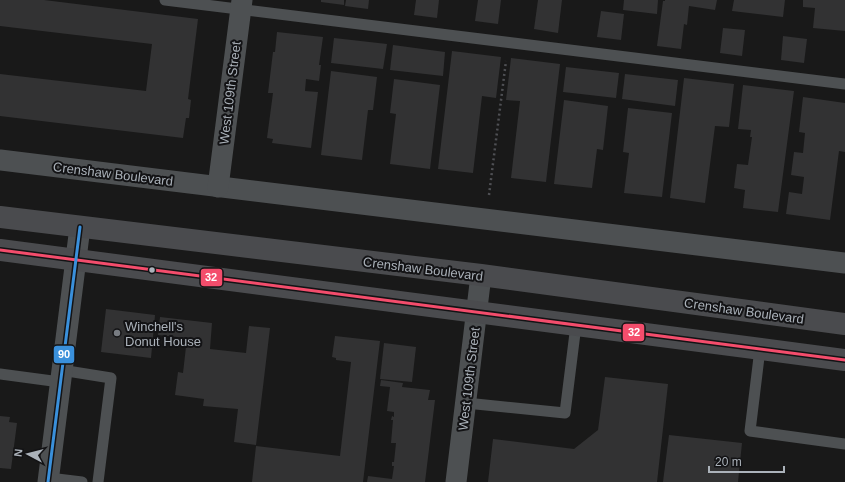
<svg xmlns="http://www.w3.org/2000/svg" width="845" height="482" viewBox="0 0 845 482" font-family="Helvetica,sans-serif">
	<style>
		.building { fill: #323233 }
		.lines { fill: none; stroke-linecap: round; stroke-linejoin: round }
		.path { stroke: #4f5054; stroke-width: 2.5; stroke-dasharray: 2 3; stroke-linecap: butt }
		.lane { stroke: #4d5052; stroke-width: 11 }
		.street { stroke: #4d5052; stroke-width: 21 }
		.primary { stroke: #4a4b4e; stroke-width: 22 }
		.bus-1-casing { stroke: #131315; stroke-width: 6 }
		.bus-2-casing { stroke: #131315; stroke-width: 6 }
		.bus-1 { stroke: #f44d6c; stroke-width: 3 }
		.bus-2 { stroke: #3a90db; stroke-width: 3 }
		.bus-dot { fill: #abb2ba; stroke: #131315; stroke-width: 1.5 }
		.poi-dot { fill: #787c82; stroke: #131315; stroke-width: 1.5 }
		.labels { text-anchor: middle; dominant-baseline: central; stroke-width: 4; stroke-linejoin: round; paint-order: stroke }
		.street-label { font-size: 13px; fill: #abb2ba; stroke: #131315 }
		.poi-label { font-size: 13px; fill: #abb2ba; stroke: #131315; text-anchor: start }
		.line-badge { stroke: #131315; stroke-width: 1.5 }
		.badge-label { font-size: 11px; text-anchor: middle; font-weight: bold; fill: #fff }
	</style>
	<rect width="100%" height="100%" fill="#191919"/>
	<g class="building">
		<path d="M0 0H44L198 19 188 99 191 100 189 118H186L183 138 0 116V74L146 91 152 44 0 26Z"/>
		<path d="M321 0H344V5L321 2Z"/>
		<path d="M346 0H369L368 9 345 6Z"/>
		<path d="M416 0H439L437 18 414 15Z"/>
		<path d="M478 0H501L498 24 475 21Z"/>
		<path d="M538 0H562L558 33 534 29Z"/>
		<path d="M624 0H658L657 14 623 10Z"/>
		<path d="M665 0H717L715 10 689 6 687 25 684 24 681 49 657 46 663 1H665Z"/>
		<path d="M734 0H785L783 17 732 11Z"/>
		<path d="M803 0H845V31L813 28 815 8 803 7Z"/>
		<path d="M601 11 624 14 621 40 597 37Z"/>
		<path d="M723 28 745 30 742 56 720 53Z"/>
		<path d="M277 32 323 37 319 65H321L319 81 306 79 305 91 318 92 311 148 272 143 273 139 267 138 273 93H268L273 52H275Z"/>
		<path d="M783 36 807 39 804 63 781 60Z"/>
		<path d="M334 38 387 44 383 69 331 63Z"/>
		<path d="M393 45 445 52 443 76 390 70Z"/>
		<path d="M452 51 501 57 496 98 482 96 473 173 438 169Z"/>
		<path d="M511 58 560 64 546 182 511 178 520 101 506 100Z"/>
		<path d="M566 67 619 73 616 98 563 92Z"/>
		<path d="M331 71 377 77 373 110H368L362 160 321 155Z"/>
		<path d="M625 74 678 80 675 106 622 99Z"/>
		<path d="M684 78 734 84 729 127 715 126 705 203 670 198Z"/>
		<path d="M394 79 440 85 430 169 390 164 396 114 390 113Z"/>
		<path d="M743 85 794 91 778 212 743 208 745 190 734 188 737 164 748 165 752 137H750L751 130 738 129Z"/>
		<path d="M803 97 845 103V152L839 151 830 220 786 214 789 192 802 194 804 177 791 175 794 152 803 153 805 133 799 132Z"/>
		<path d="M564 100 608 106 603 150 597 149 592 188 554 184Z"/>
		<path d="M628 108 672 113 662 197 624 193 629 153 623 152Z"/>
		<path d="M106 309 155 315 151 358 101 352Z"/>
		<path d="M160 317 212 323 210 349 246 353 249 326 270 328 256 445 234 442 238 409 203 406 204 399 175 395 178 372 183 373 187 338 158 335Z"/>
		<path d="M335 336 380 341 363 482H252L256 446 340 456 351 362 336 360V358L332 357Z"/>
		<path d="M384 343 416 347 412 382 380 379Z"/>
		<path d="M605 377 668 384 657 482H488L493 439 574 449 598 430Z"/>
		<path d="M381 380 403 383 402 387 430 390 428 400H435L425 482H367L368 476 392 479 394 466H392V462H394L396 443H391L393 420H391L392 416 394 417V412L387 411 390 387 380 386Z"/>
		<path d="M0 416 10 417 9 422 17 423 11 469 0 468Z"/>
		<path d="M669 435 742 443 738 482H663Z"/>
	</g>
	<g class="lines">
		<path class="path" d="M489 195 506 61"/>
		<g class="lane">
			<path d="M165 0 845 84"/>
			<path d="M760 349 750 431 845 444"/>
			<path d="M61 370 111 378 98 482"/>
			<path d="M0 374 60 382"/>
			<path d="M466 403 565 413 576 325"/>
			<path d="M49 478 82 482"/>
		</g>
		<g class="street">
			<path d="M0 160 845 263"/>
			<path d="M218 187 242 0"/>
			<path d="M48 482 80 227"/>
			<path d="M456 482 481 275"/>
		</g>
		<g class="primary">
			<path d="M0 217 481 275 845 324"/>
			<path d="M0 250 845 360"/>
		</g>
		<g class="bus-1-casing">
			<path id="bus-1" d="M0 250 845 360"/>
		</g>
		<g class="bus-2-casing">
			<path id="bus-2" d="M48 482 80 227"/>
		</g>
		<use href="#bus-1" class="bus-1"/>
		<use href="#bus-2" class="bus-2"/>
	</g>
	<circle class="bus-dot" cx="152" cy="270" r="3.5"/>
	<circle class="poi-dot" cx="117" cy="333" r="4"/>
	<g class="labels">
		<g class="street-label">
			<text transform="translate(230 93) rotate(-83)">West 109th Street</text>
			<text transform="translate(113 174) rotate(7)">Crenshaw Boulevard</text>
			<text transform="translate(423 269) rotate(7)">Crenshaw Boulevard</text>
			<text transform="translate(744 311) rotate(8)">Crenshaw Boulevard</text>
			<text transform="translate(469 379) rotate(-83)">West 109th Street</text>
		</g>
		<g class="poi-label">
			<text x="125" y="326">Winchell's<tspan x="125" dy="15">Donut House</tspan></text>
		</g>
	</g>
	<g class="line-badge">
		<rect x="200" y="268" width="23" height="19" rx="4" fill="#f44d6c"/>
		<rect x="622" y="323" width="23" height="19" rx="4" fill="#f44d6c"/>
		<rect x="53" y="345" width="22" height="19" rx="4" fill="#3a90db"/>
	</g>
	<g class="badge-label">
		<text x="211" y="281">32</text>
		<text x="634" y="336">32</text>
		<text x="64" y="358">90</text>
	</g>
	<g transform="translate(28 454) rotate(277)" stroke="#131315" stroke-width="3" paint-order="stroke">
	<path d="M0-3L7 15L0 10L-7 15Z" fill="#abb2ba"/>
	<text y="-6" font-size="11" font-weight="bold" text-anchor="middle" fill="#abb2ba">N</text>
	</g>
	<path d="M709 466v6h75v-6" fill="none" stroke="#abb2ba" stroke-width="2"/>
	<text x="715" y="466" font-size="12" fill="#abb2ba" stroke="#131315" stroke-width="3" paint-order="stroke">20 m</text>
</svg>
